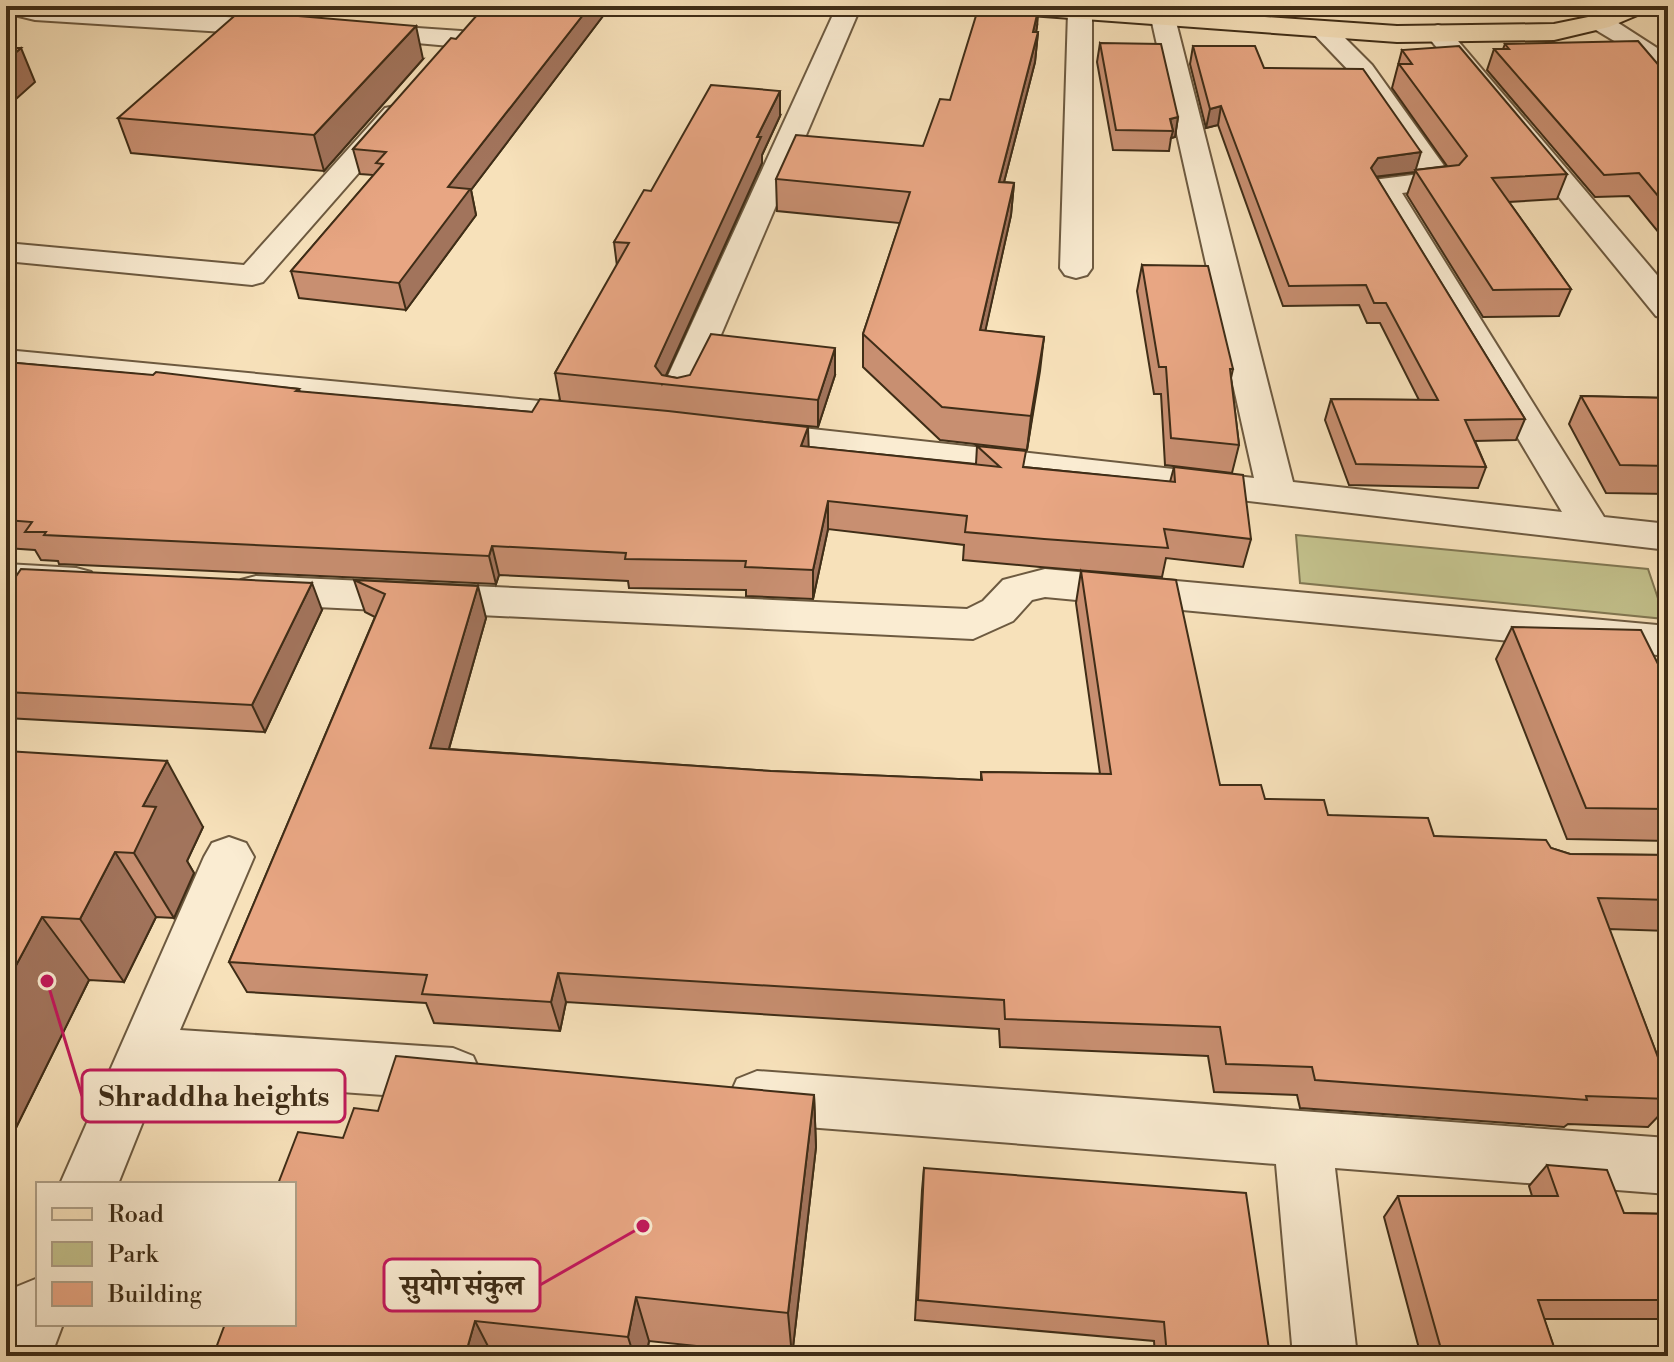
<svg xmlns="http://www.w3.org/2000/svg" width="1674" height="1362" viewBox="0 0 1674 1362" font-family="'Libre Bodoni','Noto Serif Devanagari',serif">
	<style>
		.green { fill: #c3c18c; stroke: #817752; stroke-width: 2 }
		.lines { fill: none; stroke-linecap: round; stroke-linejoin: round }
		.minor-casing { stroke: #6d5a40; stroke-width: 4 }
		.major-casing { stroke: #3f2d17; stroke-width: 4 }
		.minor { fill: #faecd2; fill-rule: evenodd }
		.major { fill: #f7e1ba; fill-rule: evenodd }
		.wall { fill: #c88f71; stroke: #3f2d17; stroke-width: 2 }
		.shaded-wall { fill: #a2745c; stroke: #3f2d17; stroke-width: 2 }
		.building { fill: #e8a683; stroke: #3f2d17; stroke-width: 2 }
		.leader { fill: none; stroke: #c2185b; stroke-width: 3 }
		.callout-dot { fill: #c2185b; stroke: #faecd2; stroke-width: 3 }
		.callout { fill: #faecd2; stroke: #c2185b; stroke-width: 3 }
		.callout-label { font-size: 28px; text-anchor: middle; font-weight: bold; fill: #3f2d17 }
	</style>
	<rect width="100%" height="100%" fill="#f7e1ba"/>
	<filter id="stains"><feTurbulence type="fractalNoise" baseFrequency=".0025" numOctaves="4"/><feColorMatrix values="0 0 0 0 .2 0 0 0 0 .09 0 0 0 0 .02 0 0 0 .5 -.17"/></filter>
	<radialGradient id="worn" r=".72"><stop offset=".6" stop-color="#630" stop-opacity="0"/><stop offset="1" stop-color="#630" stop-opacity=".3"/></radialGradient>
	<path class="green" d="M1296 535 1648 569 1665 619 1300 583Z"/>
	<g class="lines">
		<g class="minor-casing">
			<g id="minor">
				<path d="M6 6 286 20 295 23 299 28 295 33 286 36 35 20 6 13Z"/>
				<path d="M837 6H861L697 391 692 399 679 402 666 399 661 391Z"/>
				<path d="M1086 6 1092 12V268L1087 275 1076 278 1065 275 1060 268 1068 12 1071 7Z"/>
				<path d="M1163 11 1172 13 1175 18 1293 482 1562 512 1368 186 1373 180 1420 174 1354 76 1310 30 1314 25H1332L1372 65 1455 181 1450 187 1402 193 1604 517 1668 524V550L736 441 731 433 736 425 749 422 1254 478 1151 18 1154 13Z"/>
				<path d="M1600 15 1609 17 1668 55V77L1659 75 1641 57 1591 27 1588 22 1591 17Z"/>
				<path d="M359 24 461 31 470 34 474 39 470 44 461 47 350 37 346 32 350 27Z"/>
				<path d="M1438 25 1447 28 1668 288V319L1656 316 1429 38 1425 33 1429 28Z"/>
				<path d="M395 106 405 108 409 114 405 120 263 282 252 285 6 261V243L244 265 385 108Z"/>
				<path d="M6 350 593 406 606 409 611 417 606 425 593 428 6 370Z"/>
				<path d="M6 564 76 568 91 572 97 582 91 592 76 596 6 592Z"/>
				<path d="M1045 569 1668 626V656L1045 597 1032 600 1013 621 973 639 256 604 241 600 235 590 241 580 256 576 967 609 983 601 1003 580Z"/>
				<path d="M229 837 246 843 254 857 180 1030 453 1048 473 1056 481 1074 473 1092 453 1100 160 1079 118 1184H60L204 857 212 843Z"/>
				<path d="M757 1071 1668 1138V1194L1335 1168 1357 1356H1293L1276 1164 757 1123 737 1115 729 1097 737 1079Z"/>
				<path d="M38 1278V1324H63L51 1356H6V1311L16 1287Z"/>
			</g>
		</g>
		<g class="major-casing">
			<path id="major" d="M990 6H1106L1397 26 1554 24 1593 16 1617 6H1650L1647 11 1609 27 1554 40 1397 42 1002 13 993 11Z"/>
		</g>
		<use href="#minor" class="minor"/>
		<use href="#major" class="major"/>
	</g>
	<g class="wall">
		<path d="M606 12 471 190 476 215 406 310 299 298 291 271 374 175 360 174 353 149 456 39Z"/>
		<path d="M1037 26 1036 32H1038L1035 62 1004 182 1014 183 1011 215 985 331 1044 337 1027 450 940 440 863 367V334L900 223 777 211 776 179 923 146 950 100Z"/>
		<path d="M1100 43 1178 117 1175 137 1171 138 1169 151 1113 150 1097 62Z"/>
		<path d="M1505 44 1668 76V244L1629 196 1595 197 1487 70 1494 49H1503Z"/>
		<path d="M1193 46 1264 68 1415 170 1447 166 1392 88 1402 50 1567 174 1557 199 1509 202 1571 289 1559 316 1483 317 1407 195 1415 172 1376 177 1525 419 1516 440 1475 441 1486 467 1478 488 1349 485 1325 420 1331 399 1419 400 1380 323H1367L1359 305 1283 306 1218 125 1206 128 1190 64Z"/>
		<path d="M423 59 324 171 131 153 118 118Z"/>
		<path d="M780 116 762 155V163L666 376 677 378 835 375 818 427 745 420 808 427V447L976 464 977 446 1024 467 1170 482 1174 467 1251 539 1243 567 1166 558 1162 577 1040 567 963 560 964 545 828 529 813 599 746 596V590L629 588 628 581 499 575 496 584 59 564 58 561 41 560 35 550 6 548V362L299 389 300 392 532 412 560 400 555 373 617 266 614 242 651 191Z"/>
		<path d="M1142 265 1233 369 1231 378 1239 445 1232 473 1165 465 1161 394H1154L1137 291Z"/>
		<path d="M1581 396 1668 398V494L1606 493 1569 424Z"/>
		<path d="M1081 571 1220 785 1265 799 1328 815 1434 836 1551 848 1570 854 1668 855V931L1609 929 1668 1084V1106L1648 1127 1568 1124 1564 1127 1300 1108 1297 1095 1214 1092 1208 1056 1000 1047 999 1029 566 1002 560 1031 434 1023 426 1003 247 992 229 962 375 617 365 612 354 580 486 618 449 749 771 771 981 780V772L1100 774 1076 603Z"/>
		<path d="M6 591 322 610 265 732 6 718Z"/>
		<path d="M1512 627 1668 684V841L1567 839 1496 659Z"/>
		<path d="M6 751 203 827 187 861 194 873 174 918 156 917 124 982 89 980 6 1148Z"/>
		<path d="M814 1095 816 1147 792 1356 649 1341 646 1356H213L343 1138 378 1111Z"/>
		<path d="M1547 1165 1624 1213 1668 1214V1339L1661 1319H1544L1557 1356H1421L1384 1217 1398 1196H1532L1529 1186Z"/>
		<path d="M924 1168 1270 1356H1155L1154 1341 915 1320 922 1190Z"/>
	</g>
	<g class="shaded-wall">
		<path d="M590 6H605L606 12 471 190 476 215 406 310 399 283 448 187Z"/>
		<path d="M1039 6 1037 26 1031 61 1033 32Z"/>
		<path d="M416 26 423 59 324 171 314 135Z"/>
		<path d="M1038 32 1035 62 996 213 999 182Z"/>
		<path d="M21 48 35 82 6 108V61Z"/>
		<path d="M780 91V116L762 155V163L662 384 655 366 757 137Z"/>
		<path d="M1221 106 1218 125 1206 128 1210 109Z"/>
		<path d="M1178 117 1175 137 1171 138 1173 131 1170 119Z"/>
		<path d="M1421 152 1415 172 1373 177 1371 168 1378 158Z"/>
		<path d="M1014 183 1011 215 978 364 980 330Z"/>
		<path d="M1044 337 1040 371 1027 450 1031 416Z"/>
		<path d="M835 348V375L818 427V400Z"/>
		<path d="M808 427 809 455 801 446Z"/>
		<path d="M828 501V529L813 599V570Z"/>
		<path d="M492 546 499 575 496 584 489 556Z"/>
		<path d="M312 583 322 610 265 732 252 705Z"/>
		<path d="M478 586 486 618 440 780 430 748Z"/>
		<path d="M167 761 203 827 187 861 194 873 174 918 134 853 143 806Z"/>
		<path d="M115 852 156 917 124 982 80 919Z"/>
		<path d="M42 917 89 980 6 1148V984Z"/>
		<path d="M558 973 566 1002 560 1031 551 1002Z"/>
		<path d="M814 1095 816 1147 792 1356 788 1313Z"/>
		<path d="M636 1297 649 1341 646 1356H634L628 1337Z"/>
		<path d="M475 1321 493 1356H465Z"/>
	</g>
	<g class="building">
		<path d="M485 6H590L448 187 470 189 399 283 291 271 383 164 376 163 386 152 353 149 451 38 456 39Z"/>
		<path d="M979 6H1039L1033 32H1038L999 182 1014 183 980 330 1044 337 1031 416 942 407 863 334 910 192 776 179 796 135 923 146 940 99 950 100Z"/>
		<path d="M240 11 416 26 314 135 118 118Z"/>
		<path d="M1638 41 1668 76V208L1639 173 1604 175 1494 49H1509L1505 44Z"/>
		<path d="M1100 43 1161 44 1178 117 1170 119 1173 131 1116 130Z"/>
		<path d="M1193 46H1255L1264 68 1363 69 1421 152 1378 158 1371 168 1525 419 1465 420 1486 467 1356 464 1331 399 1438 400 1386 303H1374L1366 285 1289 286 1221 106 1210 109Z"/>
		<path d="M1459 46 1567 174 1492 178 1571 289 1493 290 1415 170 1459 165 1467 156 1399 64H1412L1402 50Z"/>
		<path d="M6 48H21L6 61Z"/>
		<path d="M711 85 780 91 757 137H761L655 366 662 375 677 378 690 375 711 334 835 348 818 400 555 373 629 243 614 242 644 190 651 191Z"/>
		<path d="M1142 265 1208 266 1233 369H1230L1239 445 1171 438 1166 367H1159Z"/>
		<path d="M6 362 153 375 156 372 299 389 296 391 532 412 540 399 668 411 808 427 801 446 1000 467 977 446 1026 451 1023 467 1175 482 1174 467 1243 475 1251 539 1164 529 1168 548 1044 539 965 532 967 516 828 501 813 570 745 567 746 561 625 559 626 553 492 546 489 556 44 535 46 532H25L32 522 6 520V436L13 428 6 427Z"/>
		<path d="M1581 396 1668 398V466L1620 465Z"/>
		<path d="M21 569 312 583 252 705 6 692V591Z"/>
		<path d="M1081 571 1176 580 1220 785H1261L1265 799 1324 800 1328 815 1428 818 1434 836 1546 840 1551 848 1570 854 1668 855V900L1598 898 1668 1084V1099L1586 1096 1587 1100 1315 1080 1312 1067 1226 1064 1220 1027 1005 1019 1004 1000 558 973 551 1002 422 994 427 975 229 962 385 594 354 580 478 586 430 748 771 771 982 780 981 772 1111 774Z"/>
		<path d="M1512 627 1641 630 1668 684V809L1586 808Z"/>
		<path d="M6 751 167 761 143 806 156 807 134 853 115 852 80 919 42 917 6 984Z"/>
		<path d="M396 1056 814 1095 788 1313 636 1297 628 1337 475 1321 465 1356H213L225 1324H294V1184H278L298 1132 343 1138 354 1108 378 1111Z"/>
		<path d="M1547 1165 1607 1170 1624 1213 1668 1214V1300H1538L1557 1356H1443L1398 1196H1558Z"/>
		<path d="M924 1168 1246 1193 1270 1356H1167L1164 1322 918 1300Z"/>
	</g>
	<path class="leader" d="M47 981L82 1096M643 1226L540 1285"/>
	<g class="callout-dot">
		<circle cx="47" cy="981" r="8"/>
		<circle cx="643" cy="1226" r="8"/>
	</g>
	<g class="callout">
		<rect x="82" y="1070" width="263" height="52" rx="8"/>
		<rect x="384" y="1259" width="156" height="52" rx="8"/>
	</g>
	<g class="callout-label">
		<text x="214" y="1106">Shraddha heights</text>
		<text x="462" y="1295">सुयोग संकुल</text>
	</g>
	<rect width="1674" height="1362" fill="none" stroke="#f7e1ba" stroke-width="32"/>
	<rect x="8" y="8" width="1658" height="1346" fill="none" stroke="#3f2d17" stroke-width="4"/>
	<rect x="16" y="16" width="1642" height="1330" fill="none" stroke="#3f2d17" stroke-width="2"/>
	<rect x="36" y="1182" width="260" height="144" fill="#faecd2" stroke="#afa087" stroke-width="2"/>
	<rect x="52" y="1208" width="40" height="12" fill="#f7e1ba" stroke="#afa087" stroke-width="2"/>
	<text x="108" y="1222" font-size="24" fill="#3f2d17">Road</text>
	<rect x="52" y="1242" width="40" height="24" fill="#c3c18c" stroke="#afa087" stroke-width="2"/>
	<text x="108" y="1262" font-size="24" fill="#3f2d17">Park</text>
	<rect x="52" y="1282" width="40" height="24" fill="#e8a683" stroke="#afa087" stroke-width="2"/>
	<text x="108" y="1302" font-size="24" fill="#3f2d17">Building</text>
	<rect width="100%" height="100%" filter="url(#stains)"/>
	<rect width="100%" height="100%" fill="url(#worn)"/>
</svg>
